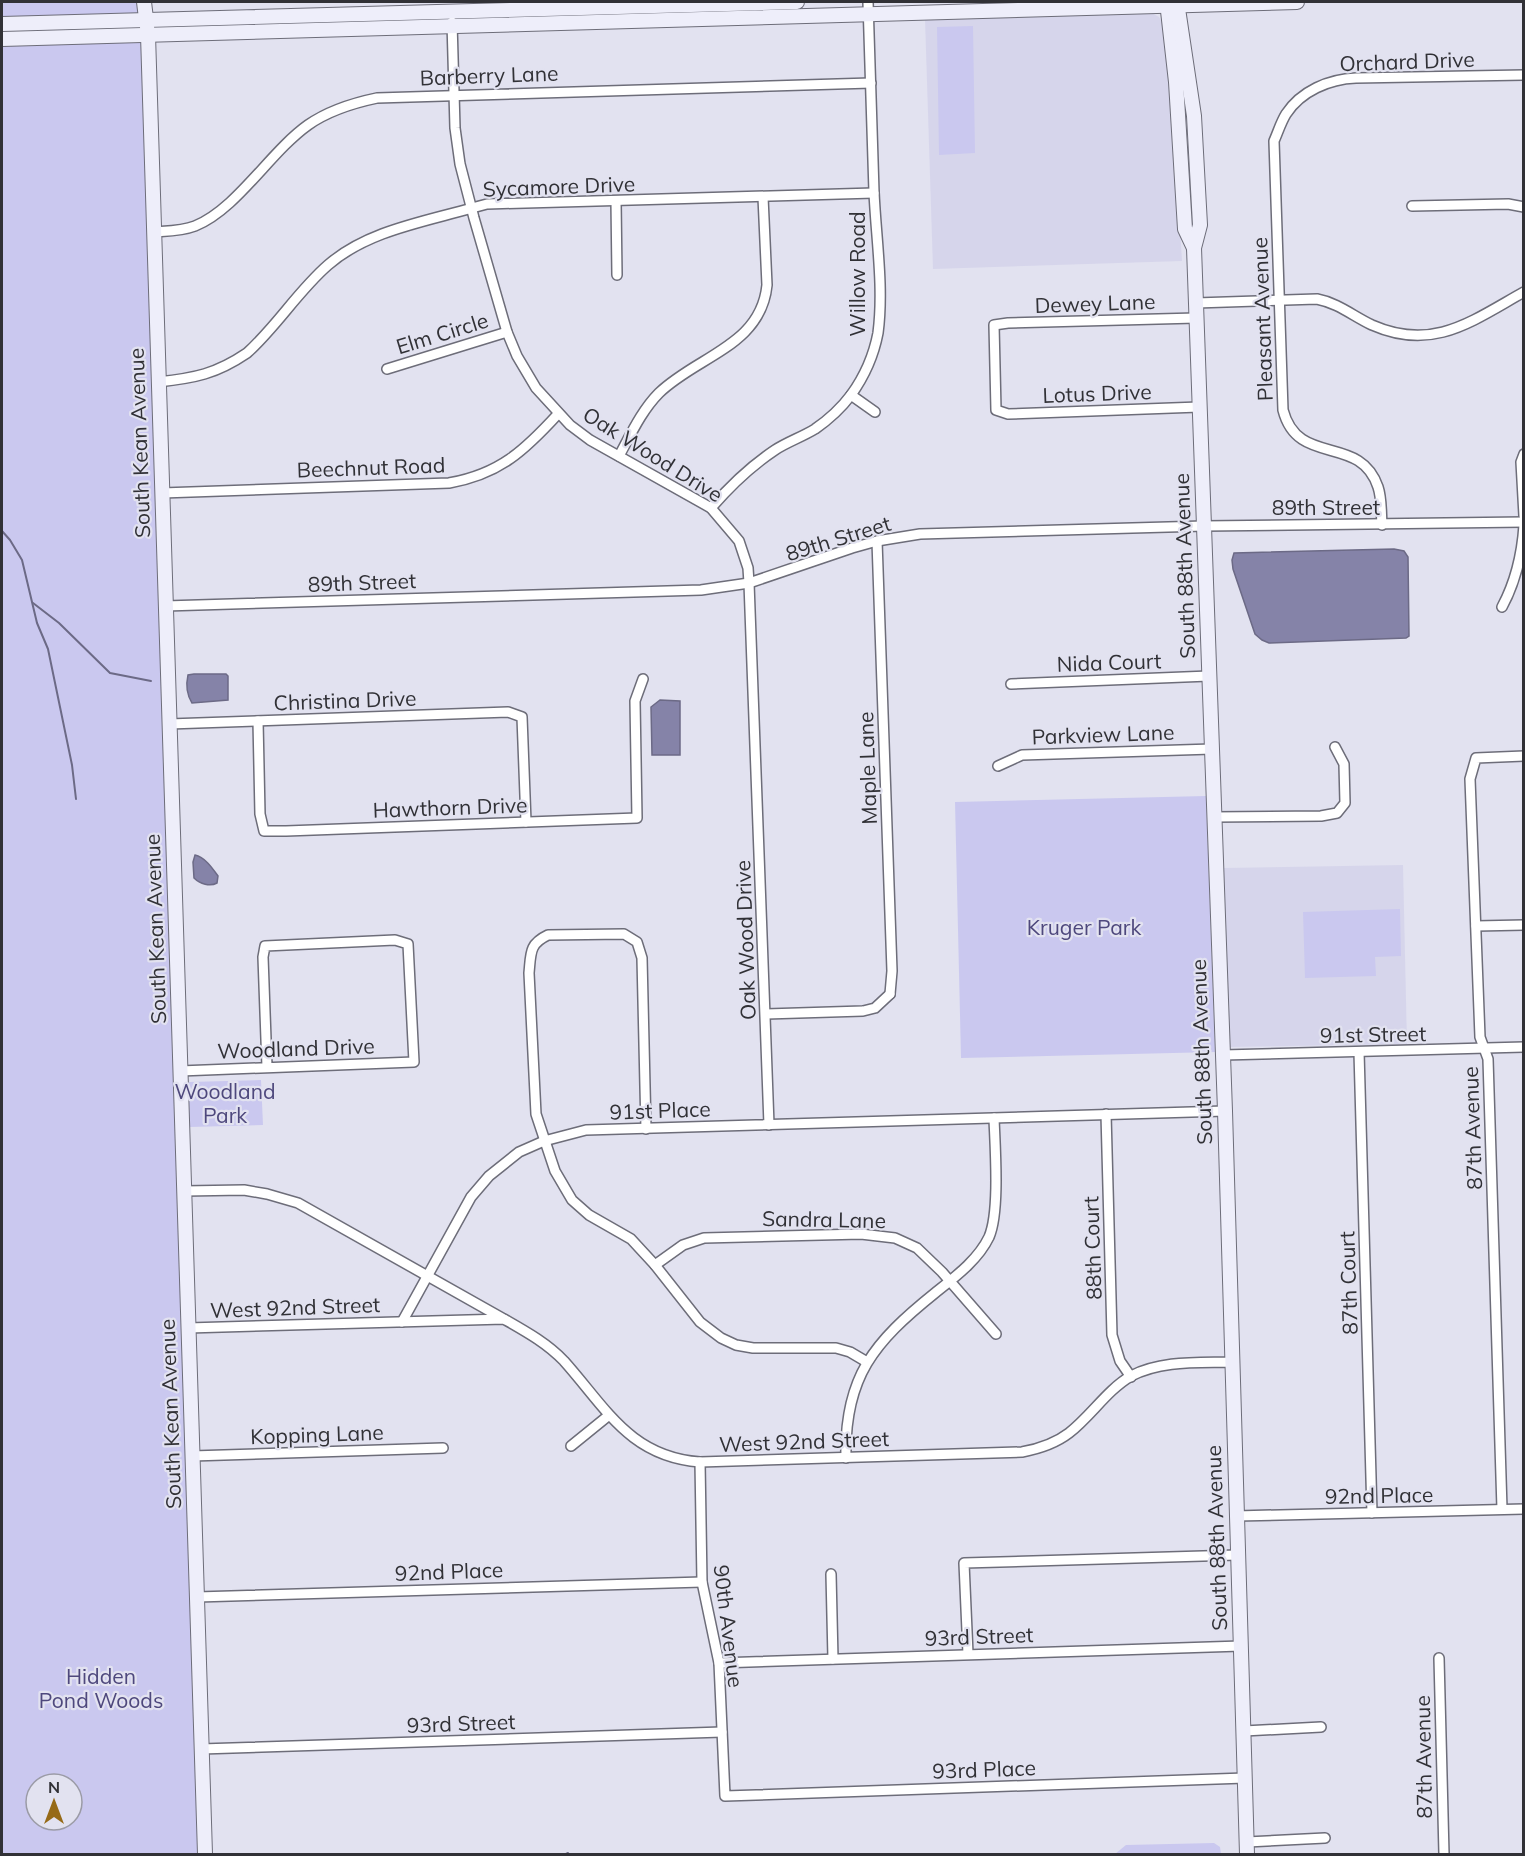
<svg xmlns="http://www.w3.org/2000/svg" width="1525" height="1856" viewBox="0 0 1525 1856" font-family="Mulish,sans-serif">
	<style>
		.built { fill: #d6d5eb }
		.green { fill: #cac8ef; fill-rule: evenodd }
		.water { fill: #8583a8; stroke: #6c6a86; stroke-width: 1.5 }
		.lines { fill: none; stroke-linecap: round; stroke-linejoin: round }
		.stream { stroke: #6c6a86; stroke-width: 2 }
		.street-casing { stroke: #6d6d79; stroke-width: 12 }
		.secondary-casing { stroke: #6d6d79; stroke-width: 16 }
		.street { stroke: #fff; stroke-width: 9 }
		.secondary { stroke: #eeeefa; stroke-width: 14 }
		.labels { text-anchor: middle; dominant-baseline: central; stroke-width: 4.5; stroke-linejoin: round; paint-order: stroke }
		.street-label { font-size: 21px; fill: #313136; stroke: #e2e2f0 }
		.park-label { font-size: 21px; fill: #4e487d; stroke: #e2e2f0 }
	</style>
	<rect width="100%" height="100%" fill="#e2e2f0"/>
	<g class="built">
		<path d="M1150 12 1159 17 1163 24 1172 94 1182 261 933 269 925 19Z"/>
		<path d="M1403 865 1407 1044 1229 1047 1223 868Z"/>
	</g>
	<g class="green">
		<path d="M2 2H141L205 1854H2V36L119 28V16L2 17ZM36 1784H72V1820H36Z"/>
		<path d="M973 26 975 153 939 155 937 27Z"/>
		<path d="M1206 796 1215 1052 961 1058 955 802Z"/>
		<path d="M1400 909 1401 956 1375 957 1376 976 1305 978 1303 912Z"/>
		<path d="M261 1080 263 1125 190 1127 187 1087 189 1082Z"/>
		<path d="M1214 1843 1220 1847 1221 1854H1115L1126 1845Z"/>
	</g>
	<g class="water">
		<path d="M1394 549 1404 551 1408 557 1409 636 1406 638 1269 643 1262 640 1255 634 1233 569 1232 560 1234 553Z"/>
		<path d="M194 674H226L228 676V700L192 703C187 695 186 684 188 675Z"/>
		<path d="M660 700 680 701V755H652L651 707Z"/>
		<path d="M195 855C205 857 213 869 218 876L217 883C210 887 200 884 194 878L193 862Z"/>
	</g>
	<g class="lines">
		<g class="stream">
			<path d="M2 531 10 540 22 560 37 623 48 649 72 765 76 799"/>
			<path d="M33 603 59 623 110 673 151 681"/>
			<path d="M566 1854 568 1853"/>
		</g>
		<g class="street-casing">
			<g id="street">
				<path d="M452 22 455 128 460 164 474 218 507 332 517 356 536 388 570 425 590 440 711 508 739 541 748 568 749 583 769 1125"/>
				<path d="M616 201 617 275"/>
				<path d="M1412 206 1508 204 1524 207"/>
				<path d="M154 232C167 231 182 231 195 226 237 209 270 152 308 125 328 111 353 103 377 98L871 83"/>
				<path d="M1196 303 1317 299C1338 303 1353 316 1372 325 1433 352 1472 321 1524 292"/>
				<path d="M1196 318 1008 323 994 325 996 410 1008 414 1199 407"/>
				<path d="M387 369 507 332"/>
				<path d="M158 382C195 378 216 374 247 353 277 326 298 291 328 265 367 231 423 222 472 208L487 204 874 193"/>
				<path d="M851 395 875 412"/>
				<path d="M1524 454 1521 462 1524 516"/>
				<path d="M619 456C631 434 642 410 659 393 697 356 761 346 767 285L763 197"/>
				<path d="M162 493 449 483C500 474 525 450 558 414"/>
				<path d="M711 508C730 486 751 466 775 450 787 442 802 437 815 429 828 420 842 407 851 395 864 377 874 354 878 333 884 287 876 238 874 192 872 129 870 65 868 2"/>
				<path d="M1382 525C1381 512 1382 499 1378 487 1360 433 1298 468 1283 410L1274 141C1278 132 1281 122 1286 114 1301 91 1329 79 1356 78L1524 75"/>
				<path d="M877 541 892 971 890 994"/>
				<path d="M165 606 701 590 749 583 852 548 877 541 920 534 1204 526 1524 522"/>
				<path d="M1502 607C1516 581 1522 555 1524 525"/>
				<path d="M1011 684 1209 676"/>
				<path d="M258 721 260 814 264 831H286L637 818 635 701 643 679"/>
				<path d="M169 724 508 712 522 717 526 822"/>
				<path d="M998 766 1022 755 1212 749"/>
				<path d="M1214 817 1321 816 1337 813 1345 803 1344 764 1335 747"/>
				<path d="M1476 926 1524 925"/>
				<path d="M766 1014 863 1011 875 1008 890 994"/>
				<path d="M1359 1052 1372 1513"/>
				<path d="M1223 1055 1524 1047"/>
				<path d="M180 1071 414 1062 408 944 395 940 265 946 263 957 267 1067"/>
				<path d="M1106 1114 1112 1335 1120 1361 1131 1377"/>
				<path d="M646 1129 642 958 637 942 624 934 548 935C529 944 531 953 529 973L536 1114 555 1171 572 1200 589 1215 631 1239 655 1265 700 1322 721 1338 736 1345 753 1348H836L850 1352 867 1362"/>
				<path d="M184 1191 244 1190 267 1194 298 1203 502 1318"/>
				<path d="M655 1265 683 1245 704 1238 861 1234 895 1238 917 1248 942 1272 996 1334"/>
				<path d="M402 1322 471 1197 489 1176 519 1152 544 1141 586 1130 1225 1111"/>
				<path d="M188 1328 504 1319C525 1331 547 1343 564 1361 606 1408 630 1457 700 1462L1022 1452C1038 1449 1056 1443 1069 1433 1091 1416 1107 1390 1131 1376 1162 1360 1198 1363 1232 1362"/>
				<path d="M571 1446 608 1416"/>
				<path d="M192 1456 443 1448"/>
				<path d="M846 1458C844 1377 874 1342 935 1293 955 1277 978 1260 989 1237 1000 1212 995 1147 994 1118"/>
				<path d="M700 1462 702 1582 719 1663 725 1796 1245 1778"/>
				<path d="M1502 1509 1488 1059 1480 1037 1470 779 1476 758 1524 756"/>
				<path d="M1236 1516 1524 1509"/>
				<path d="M831 1574 833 1659"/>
				<path d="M197 1597 702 1582"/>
				<path d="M968 1654 964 1563 1237 1555"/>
				<path d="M1439 1658 1444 1854"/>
				<path d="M719 1663 1241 1646"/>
				<path d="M1244 1731 1321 1727"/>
				<path d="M201 1749 722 1732"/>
				<path d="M1247 1842 1325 1838"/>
			</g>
		</g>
		<g class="secondary-casing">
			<g id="secondary">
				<path d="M144 2 148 35 205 1854"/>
				<path d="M1167 2 1176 82 1185 229 1194 248"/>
				<path d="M1177 2 1194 116 1200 225 1194 248 1225 1111 1247 1854"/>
				<path d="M2 24 797 2"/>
				<path d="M2 39 1297 2"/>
			</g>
		</g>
		<use href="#street" class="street"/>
		<use href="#secondary" class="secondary"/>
	</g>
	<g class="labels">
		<g class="street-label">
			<text transform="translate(1407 61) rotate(-2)">Orchard Drive</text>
			<text transform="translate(489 75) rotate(-2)">Barberry Lane</text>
			<text transform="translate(559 186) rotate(-2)">Sycamore Drive</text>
			<text transform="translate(857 274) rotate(-90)">Willow Road</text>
			<text transform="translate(1095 303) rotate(-2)">Dewey Lane</text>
			<text transform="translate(1262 319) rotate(-92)">Pleasant Avenue</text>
			<text transform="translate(442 333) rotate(-17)">Elm Circle</text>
			<text transform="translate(1097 393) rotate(-2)">Lotus Drive</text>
			<text transform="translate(139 443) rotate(-92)">South Kean Avenue</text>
			<text transform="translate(653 454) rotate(32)">Oak Wood Drive</text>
			<text transform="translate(371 467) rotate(-2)">Beechnut Road</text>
			<text x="1326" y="507">89th Street</text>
			<text transform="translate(838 538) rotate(-17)">89th Street</text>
			<text transform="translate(1184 566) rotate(-92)">South 88th Avenue</text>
			<text transform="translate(362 582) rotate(-2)">89th Street</text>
			<text transform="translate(1109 662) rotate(-2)">Nida Court</text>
			<text transform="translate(345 700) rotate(-2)">Christina Drive</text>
			<text transform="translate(1103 734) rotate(-2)">Parkview Lane</text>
			<text transform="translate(867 768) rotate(-92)">Maple Lane</text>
			<text transform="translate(450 807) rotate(-2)">Hawthorn Drive</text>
			<text transform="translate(155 929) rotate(-92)">South Kean Avenue</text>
			<text transform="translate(745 940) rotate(-92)">Oak Wood Drive</text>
			<text transform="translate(1373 1034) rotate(-1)">91st Street</text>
			<text transform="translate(296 1048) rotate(-2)">Woodland Drive</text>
			<text transform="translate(1201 1052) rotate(-92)">South 88th Avenue</text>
			<text transform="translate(660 1110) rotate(-2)">91st Place</text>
			<text transform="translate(1472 1128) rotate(-92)">87th Avenue</text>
			<text transform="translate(824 1219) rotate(1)">Sandra Lane</text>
			<text transform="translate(1092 1248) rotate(-92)">88th Court</text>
			<text transform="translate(1348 1283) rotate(-92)">87th Court</text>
			<text transform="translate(295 1307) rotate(-2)">West 92nd Street</text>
			<text transform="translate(170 1414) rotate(-92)">South Kean Avenue</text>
			<text transform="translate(317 1434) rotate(-2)">Kopping Lane</text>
			<text transform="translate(804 1441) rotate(-2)">West 92nd Street</text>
			<text transform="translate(1379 1495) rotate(-1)">92nd Place</text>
			<text transform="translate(1216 1538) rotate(-92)">South 88th Avenue</text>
			<text transform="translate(449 1571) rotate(-2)">92nd Place</text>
			<text transform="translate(729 1626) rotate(83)">90th Avenue</text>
			<text transform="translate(979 1636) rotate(-2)">93rd Street</text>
			<text transform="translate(461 1723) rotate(-2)">93rd Street</text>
			<text transform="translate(1423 1757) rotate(-91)">87th Avenue</text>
			<text transform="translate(984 1769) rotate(-2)">93rd Place</text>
		</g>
		<g class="park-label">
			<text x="1084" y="927">Kruger Park</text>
			<text x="225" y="1091">Woodland<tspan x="225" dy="24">Park</tspan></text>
			<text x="101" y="1676">Hidden<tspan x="101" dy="24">Pond Woods</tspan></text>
		</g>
	</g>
	<rect width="1525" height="1856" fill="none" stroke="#313136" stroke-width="6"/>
	<g transform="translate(54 1802)"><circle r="28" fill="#e2e2f0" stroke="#9b9ba6" stroke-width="1.5"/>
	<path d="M0-4.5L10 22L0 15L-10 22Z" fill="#966a17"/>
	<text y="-9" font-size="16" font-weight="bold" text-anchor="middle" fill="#313136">N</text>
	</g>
</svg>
